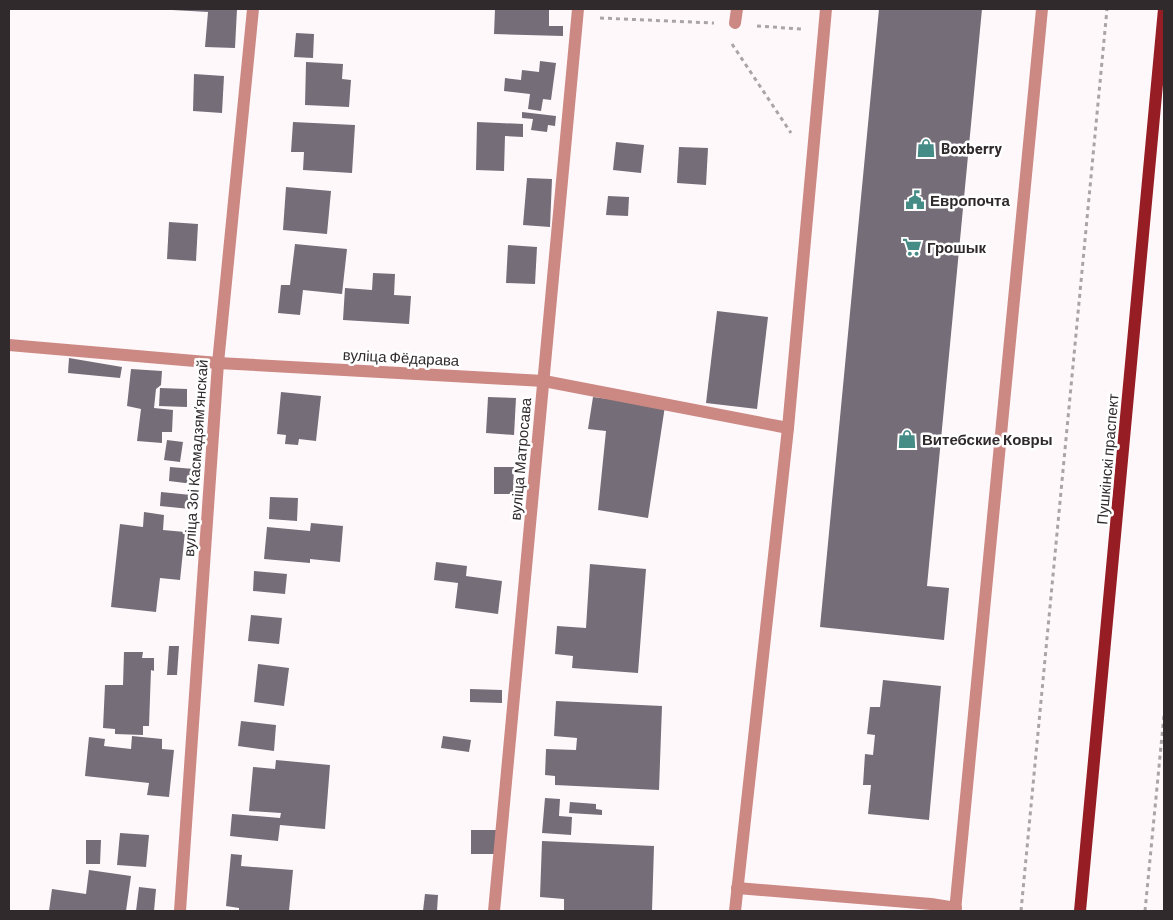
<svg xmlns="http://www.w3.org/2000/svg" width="1173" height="920" viewBox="0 0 1173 920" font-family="Barlow,sans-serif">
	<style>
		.building { fill: #756d78 }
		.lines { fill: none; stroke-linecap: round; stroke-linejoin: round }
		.path { stroke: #aba4a7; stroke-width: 3; stroke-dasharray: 4 4; stroke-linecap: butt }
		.service { stroke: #cc8984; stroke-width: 12 }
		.minor { stroke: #cc8984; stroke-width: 12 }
		.primary { stroke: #961d23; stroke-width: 12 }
		.labels { text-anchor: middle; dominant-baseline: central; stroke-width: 5; stroke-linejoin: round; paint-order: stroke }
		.poi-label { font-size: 15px; font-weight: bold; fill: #302a2c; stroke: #fff; text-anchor: start }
		.street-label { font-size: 15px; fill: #302a2c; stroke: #fff }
	</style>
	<rect width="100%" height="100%" fill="#fff8fb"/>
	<g class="building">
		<path d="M172 9H237L235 48 205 47 208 12 172 10Z"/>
		<path d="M495 9H549V26H563V36L494 34Z"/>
		<path d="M879 9H982L927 586 949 588 944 640 820 627Z"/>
		<path d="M296 33 314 34 313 58 294 57Z"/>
		<path d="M540 61 556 63 551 100 543 99 541 111 528 109 530 94 504 91 505 78 521 80 522 70 539 72Z"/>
		<path d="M306 62 343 64 342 79 351 80 349 107 305 105Z"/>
		<path d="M194 74 224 76 222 113 193 111Z"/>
		<path d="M522 112 556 116 555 126 548 125 547 132 531 130 533 119 522 118Z"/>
		<path d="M293 122 355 125 352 173 303 170 304 152H291Z"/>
		<path d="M477 122 523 124V137L505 136 504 171 476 170Z"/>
		<path d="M616 142 644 145 641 173 613 170Z"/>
		<path d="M679 147 708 148 706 185 677 183Z"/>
		<path d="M527 178 552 179 550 227 523 225Z"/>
		<path d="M286 187 331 191 327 234 283 230Z"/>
		<path d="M608 196 629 197 628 216 606 215Z"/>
		<path d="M169 222 198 224 196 261 167 259Z"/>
		<path d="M295 244 347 249 342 294 303 290 300 315 278 313 281 285H290Z"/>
		<path d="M508 245 537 247 535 284 506 283Z"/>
		<path d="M373 273 395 274 394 295 411 296 409 324 343 320 345 288 372 290Z"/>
		<path d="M717 311 768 317 757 409 706 403Z"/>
		<path d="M69 358 122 367 120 378 68 373Z"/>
		<path d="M131 369 162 371 161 385 156 389 154 408 173 410 172 432H162V443L137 441 141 409 127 406Z"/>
		<path d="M160 388 187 389V407L159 406Z"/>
		<path d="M281 392 321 396 316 441 299 439 298 445 285 444 286 435 277 434Z"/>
		<path d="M488 397 516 398 514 435 486 433Z"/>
		<path d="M593 397 665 406 648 518 598 510 606 431 588 429Z"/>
		<path d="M167 440 183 442 180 462 164 460Z"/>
		<path d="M170 467 194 469 193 484 169 481Z"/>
		<path d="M494 467H514L513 494H494Z"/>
		<path d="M161 492 191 495 190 509 160 506Z"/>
		<path d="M270 497 298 498 297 521 269 519Z"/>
		<path d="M144 512 164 515 163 530 185 532 180 580 160 578 156 612 111 607 120 524 143 527Z"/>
		<path d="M311 523 343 526 340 562 310 559V563L264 559 267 527 310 531Z"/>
		<path d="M436 562 467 566 466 576 502 581 498 614 455 608 458 583 434 580Z"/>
		<path d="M590 564 646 569 638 673 572 668 573 656 555 654 557 626 586 628Z"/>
		<path d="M254 571 287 574 285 594 253 591Z"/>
		<path d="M251 615 282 618 279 644 248 641Z"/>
		<path d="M169 646H179L177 675H167Z"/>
		<path d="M124 652H143L142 658H154V671L151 670 149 726H143V735L115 734V729L103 728 105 685H123Z"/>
		<path d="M258 664 289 668 284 706 254 702Z"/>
		<path d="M883 680 941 686 929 820 868 814 871 785H863L865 754 873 755 875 735 867 734 870 707H880Z"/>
		<path d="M470 689 502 690V703L470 702Z"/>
		<path d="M556 701 662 706 659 790 555 785V776L545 775 546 749 576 750 577 738 554 736Z"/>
		<path d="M241 721 276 725 274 751 238 746Z"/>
		<path d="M132 736 162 739V749L174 750 169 797 147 795 149 783 85 776 89 737 105 739 104 746 131 749Z"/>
		<path d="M443 736 471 740 469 752 441 748Z"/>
		<path d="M276 760 330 765 325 829 280 825 278 841 230 836 232 814 280 818 281 813 249 811 253 767 275 769Z"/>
		<path d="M545 798 560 799 559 816 572 817 571 835 542 833Z"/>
		<path d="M570 802 596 804V809L602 810V815L569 813Z"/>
		<rect x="471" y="830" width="27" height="24"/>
		<path d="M120 833 149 835 146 867 117 865Z"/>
		<path d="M86 840H101L100 864H86Z"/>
		<path d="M542 841 654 846 652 911H564V899L540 897Z"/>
		<path d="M231 854 242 855 241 866 293 870 289 911H239V908L226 906Z"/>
		<path d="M89 870 131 876 126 911H49L52 889 86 894Z"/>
		<path d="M139 887 156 889 154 911H136Z"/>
		<path d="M425 894 438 895 437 911H423Z"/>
	</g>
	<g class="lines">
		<g class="path">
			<path d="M600 18 714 23"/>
			<path d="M757 26 801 29"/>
			<path d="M732 44 791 133"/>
			<path d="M1021 911 1107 9"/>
			<path d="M1145 911 1164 715"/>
		</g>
		<g class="service">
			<path d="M735 23 737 9"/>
			<path d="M737 888 931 904 956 908"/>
			<path d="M735 911 788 428 826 9"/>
			<path d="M955 911 1042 9"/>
		</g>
		<g class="minor">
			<path d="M9 345 218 363 544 381 788 428"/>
			<path d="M180 911 218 363 253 9"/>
			<path d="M494 911 578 9"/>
		</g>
		<path class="primary" d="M1080 911 1164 9"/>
	</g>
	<defs>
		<g id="shop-bare" transform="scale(1.5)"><path d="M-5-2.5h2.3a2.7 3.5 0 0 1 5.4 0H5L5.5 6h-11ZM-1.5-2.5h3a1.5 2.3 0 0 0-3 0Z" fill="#458c87" stroke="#fff" stroke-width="2.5" paint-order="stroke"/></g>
		<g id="civic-bare" transform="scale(1.5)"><path d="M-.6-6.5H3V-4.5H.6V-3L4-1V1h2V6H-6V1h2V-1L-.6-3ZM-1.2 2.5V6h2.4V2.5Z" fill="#458c87" stroke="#fff" stroke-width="2.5" paint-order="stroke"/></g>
		<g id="supermarket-bare" transform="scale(1.5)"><path d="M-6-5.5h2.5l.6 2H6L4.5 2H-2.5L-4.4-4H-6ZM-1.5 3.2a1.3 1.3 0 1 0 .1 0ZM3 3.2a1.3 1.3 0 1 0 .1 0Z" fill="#458c87" stroke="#fff" stroke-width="2.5" paint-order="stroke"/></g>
	</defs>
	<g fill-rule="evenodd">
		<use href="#shop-bare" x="926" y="148"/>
		<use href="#civic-bare" x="915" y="200"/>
		<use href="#supermarket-bare" x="912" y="247"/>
		<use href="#shop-bare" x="907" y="439"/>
	</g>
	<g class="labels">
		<g class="poi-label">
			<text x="941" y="148">Boxberry</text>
			<text x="930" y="200">Европочта</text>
			<text x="927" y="247">Грошык</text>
			<text x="922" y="439">Витебские Ковры</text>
		</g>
		<g class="street-label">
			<text transform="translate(401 357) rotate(3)">вуліца Фёдарава</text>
			<text transform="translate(195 458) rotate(-86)">вуліца Зоі Касмадзямʼянскай</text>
			<text transform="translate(520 459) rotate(-85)">вуліца Матросава</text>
			<text transform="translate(1107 459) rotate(-85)">Пушкінскі праспект</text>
		</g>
	</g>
	<rect width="1173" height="920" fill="none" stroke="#302a2c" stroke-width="20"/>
</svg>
